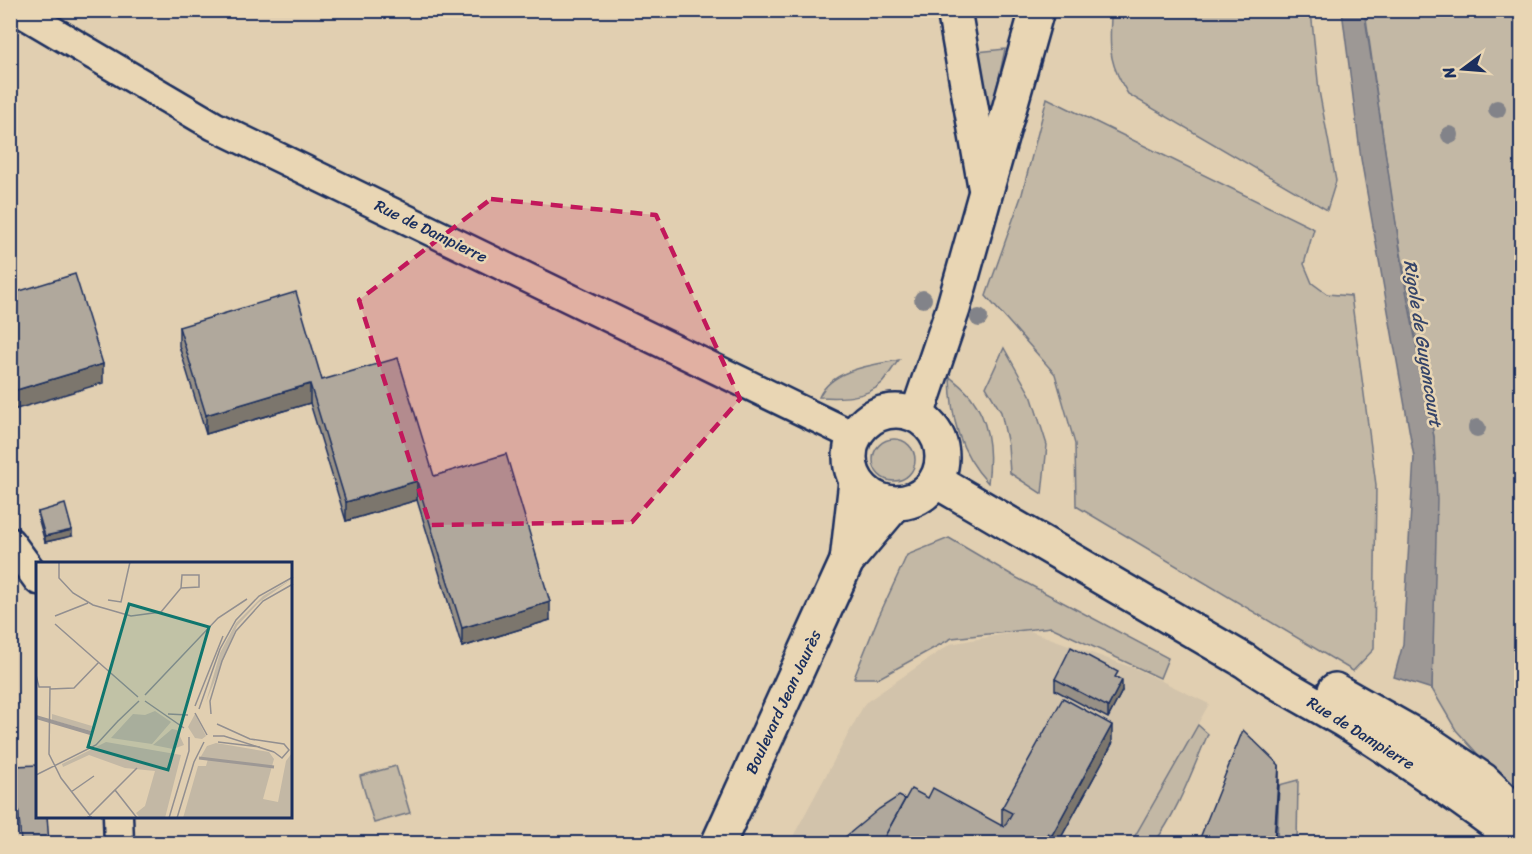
<svg xmlns="http://www.w3.org/2000/svg" width="1532" height="854" viewBox="0 0 1532 854" font-family="Sriracha,sans-serif">
	<style>
		.built { fill: #d2c3ab }
		.green { fill: #c3b8a5; stroke: #6f7482; stroke-width: 1.5 }
		.water { fill: #9d9895; stroke: #696e7f; stroke-width: 1.5 }
		.lines { fill: none; stroke-linecap: round; stroke-linejoin: round }
		.street-casing { stroke: #1b2f5e; stroke-width: 33 }
		.secondary-casing { stroke: #1b2f5e; stroke-width: 38 }
		.street { stroke: #e9d6b4; stroke-width: 28 }
		.secondary { stroke: #e9d6b4; stroke-width: 33 }
		.tree { fill: #828389 }
		.wall { fill: #979086; stroke: #1b2f5e; stroke-width: 1.5 }
		.shaded-wall { fill: #7b766d; stroke: #1b2f5e; stroke-width: 1.5 }
		.building { fill: #b0a89c; stroke: #1b2f5e; stroke-width: 1.5 }
		.marked { fill: #c2185b; fill-opacity: 0.2; stroke: #c2185b; stroke-width: 4.5; stroke-dasharray: 12 8; stroke-linejoin: round }
		.labels { text-anchor: middle; dominant-baseline: central; stroke-width: 5; stroke-linejoin: round; paint-order: stroke }
		.street-label { font-size: 16px; fill: #1b2f5e; stroke: #e9d6b4 }
		.water-label { font-size: 18px; font-style: italic; fill: #354469; stroke: #e9d6b4 }
		.inset-river { fill: none; stroke: #9d9895; stroke-width: 3 }
		.inset-road { fill: none; stroke: #928f90; stroke-width: 1.5 }
		.view { fill: #0f766e; fill-opacity: 0.15; stroke: #0f766e; stroke-width: 3 }
		.inset-edge { fill: none; stroke: #1b2f5e; stroke-width: 3 }
	</style>
	<rect width="100%" height="100%" fill="#e1cfb1"/>
	<filter id="ink" filterUnits="userSpaceOnUse"><feTurbulence type="fractalNoise" baseFrequency=".0167" numOctaves="2"/><feDisplacementMap in="SourceGraphic" scale="12" xChannelSelector="R" yChannelSelector="G"/><feConvolveMatrix kernelMatrix="1 2 1 2 8 2 1 2 1" color-interpolation-filters="sRGB"/></filter>
	<g filter="url(#ink)">
		<path class="built" d="M1027 630 1139 670 1209 704 1131 843 789 844 865 703 950 644Z"/>
		<g class="green">
			<path d="M1120 11H1311L1319 91 1336 181 1327 210 1128 94C1110 65 1109 52 1111 18Z"/>
			<path d="M1365 11H1521V802L1456 730 1432 689 1434 437 1393 208Z"/>
			<path d="M1005 49 989 126 977 52Z"/>
			<path d="M1047 98 1314 229 1304 264 1312 283 1327 294 1351 296 1376 485 1374 649 1353 671 1076 506 1075 444 1055 374 986 296 1022 194Z"/>
			<path d="M1004 348 1032 398 1047 445 1042 494 1010 473 1008 445 1001 412 986 387Z"/>
			<path d="M899 360C893 367 888 376 882 383 866 399 839 398 819 397 832 369 872 365 899 360Z"/>
			<path d="M950 377C957 383 965 389 971 397 990 422 992 453 988 483 959 452 951 418 950 377Z"/>
			<circle cx="894" cy="460" r="21"/>
			<path d="M949 538 1017 578 1168 658 1160 678 1051 627 952 638 879 678H854L878 618 907 555Z"/>
			<path d="M1198 725 1208 734C1193 768 1177 814 1154 843H1131Z"/>
			<path d="M396 766 410 813 374 823 360 776Z"/>
			<path d="M1298 780 1297 843 1277 844 1279 785Z"/>
		</g>
		<path class="water" d="M1342 11H1364L1406 290 1434 437 1437 500 1432 689 1394 677 1403 644 1414 457 1361 159Z"/>
		<g class="lines">
			<g class="street-casing">
				<g id="street">
					<path d="M17 10 214 126 854 436"/>
					<path d="M10 542 38 580"/>
					<path d="M118 816 119 844"/>
				</g>
			</g>
			<g class="secondary-casing">
				<g id="secondary">
					<path d="M954 10 985 186"/>
					<circle cx="896" cy="457" r="46"/>
					<path d="M917 415 953 309 1037 10"/>
					<path d="M936 481 1245 661C1276 684 1310 700 1343 720 1405 758 1464 800 1522 843"/>
					<path d="M847 561 856 481"/>
					<path d="M1335 690 1427 742 1483 780 1522 818"/>
					<path d="M718 844 847 561 895 504"/>
				</g>
			</g>
			<use href="#street" class="street"/>
			<use href="#secondary" class="secondary"/>
		</g>
		<g class="tree">
			<circle cx="1497" cy="109" r="9"/>
			<circle cx="1450" cy="135" r="9"/>
			<circle cx="923" cy="299" r="9"/>
			<circle cx="979" cy="318" r="9"/>
			<circle cx="1477" cy="428" r="9"/>
		</g>
		<g class="wall">
			<path d="M179 327 322 380 434 476 550 620 462 647 417 500 346 521 310 403 206 434 179 346Z"/>
			<path d="M38 512 72 536 45 542 38 517Z"/>
			<path d="M1118 678 1122 691 1108 718 1055 690V679Z"/>
			<path d="M1112 744 1058 843H838L905 799 928 798 1002 826V808Z"/>
		</g>
		<g class="shaded-wall">
			<path d="M103 364V383L10 411V392Z"/>
			<path d="M310 384V403L206 434V415Z"/>
			<path d="M417 481V500L346 521V502Z"/>
			<path d="M72 530V536L45 542V536Z"/>
			<path d="M550 602V620L462 647V628Z"/>
			<path d="M1122 680V691L1108 718V707Z"/>
			<path d="M1112 725V744L1058 843H1052V835Z"/>
			<path d="M1279 765V784L1275 843H1274Z"/>
			<path d="M1048 833V843H1042Z"/>
		</g>
		<g class="building">
			<path d="M75 274 103 364 10 392V294Z"/>
			<path d="M296 292 322 380 398 358 434 476 506 454 550 602 462 628 417 481 346 502 310 384 206 415 179 327Z"/>
			<path d="M65 504 72 530 45 536 38 512Z"/>
			<path d="M1071 647 1118 672 1115 677 1122 680 1108 707 1055 679Z"/>
			<path d="M1063 698 1112 725 1052 835 1048 833 1042 843H881L911 789 928 798 933 788 1004 827 1012 813 1002 808Z"/>
			<path d="M1243 730 1279 765 1274 843H1198Z"/>
			<path d="M38 765V816H47L49 843H21L15 766Z"/>
			<path d="M899 796 905 799 881 843H838L879 809Z"/>
		</g>
	</g>
	<path class="marked" d="M491 199 656 215 740 399 632 522 430 525 359 300Z"/>
	<g class="labels">
		<g class="street-label">
			<text transform="translate(431 231) rotate(26)">Rue de Dampierre</text>
			<text transform="translate(783 702) rotate(-65)">Boulevard Jean Jaurès</text>
			<text transform="translate(1361 733) rotate(32)">Rue de Dampierre</text>
		</g>
		<g class="water-label">
			<text transform="translate(1423 343) rotate(81)">Rigole de Guyancourt</text>
		</g>
	</g>
	<g transform="translate(36 562)">
		<rect width="256" height="256" fill="#e1cfb1"/>
		<path d="M256 17 222 41 201 64 170 140 184 91 200 61 227 34ZM119 149 135 160 116 182 75 176 97 152 109 153ZM16 152 56 164 55 169 16 158ZM159 152 170 174 166 177 159 176 152 165ZM136 167 141 168 148 183 137 187 117 183ZM70 180 145 193 129 256H104L100 251 109 244 119 209 89 206 53 193 27 205 26 202ZM180 181 233 190 238 197 227 237 242 240 250 199 256 191V256H147L162 204H170L172 197 164 196 171 184Z" fill="#c3b8a5"/>
		<path d="M0 153 55 169 54 173 0 157Z" fill="#9d9895"/>
		<path class="inset-river" d="M163 196 238 205"/>
		<path class="inset-road" d="M23 0V16L37 31 57 43 95 54 125 50 145 26 146 13H163V25L145 26M72 38 85 40 94 0M19 54 52 41M19 62 102 135M0 113 3 125H14L13 192 25 216 56 256M14 127 38 126 63 100M109 133 182 56 211 37M109 139 148 166M159 144 187 74M163 147 184 87 200 58 223 34 257 15M159 151 171 173M132 152 152 153M175 152 174 139 186 99 200 69 227 39 257 22M81 160 103 139M181 162 214 177 248 182 253 188 246 196 238 190M177 174H188L238 190M182 180 224 185M0 213 60 183 82 159M79 228 101 206M35 230 58 214M51 256 79 228 101 256M133 256 153 189V175M141 256 158 200 168 180"/>
		<path class="view" d="M93 42 173 65 132 208 52 185Z"/>
		<rect width="256" height="256" class="inset-edge"/>
	</g>
	<rect width="1532" height="854" fill="none" stroke="#e9d6b4" stroke-width="36"/>
	<rect x="18" y="18" width="1496" height="818" fill="none" stroke="#1b2f5e" stroke-width="2" filter="url(#ink)"/>
	<g transform="translate(1463 69) rotate(254)" stroke="#e9d6b4" stroke-width="4.5" paint-order="stroke">
	<path d="M0-4.5L10 22L0 15L-10 22Z" fill="#1b2f5e"/>
	<text y="-9" font-size="16" font-weight="bold" text-anchor="middle" fill="#1b2f5e">N</text>
	</g>
</svg>
